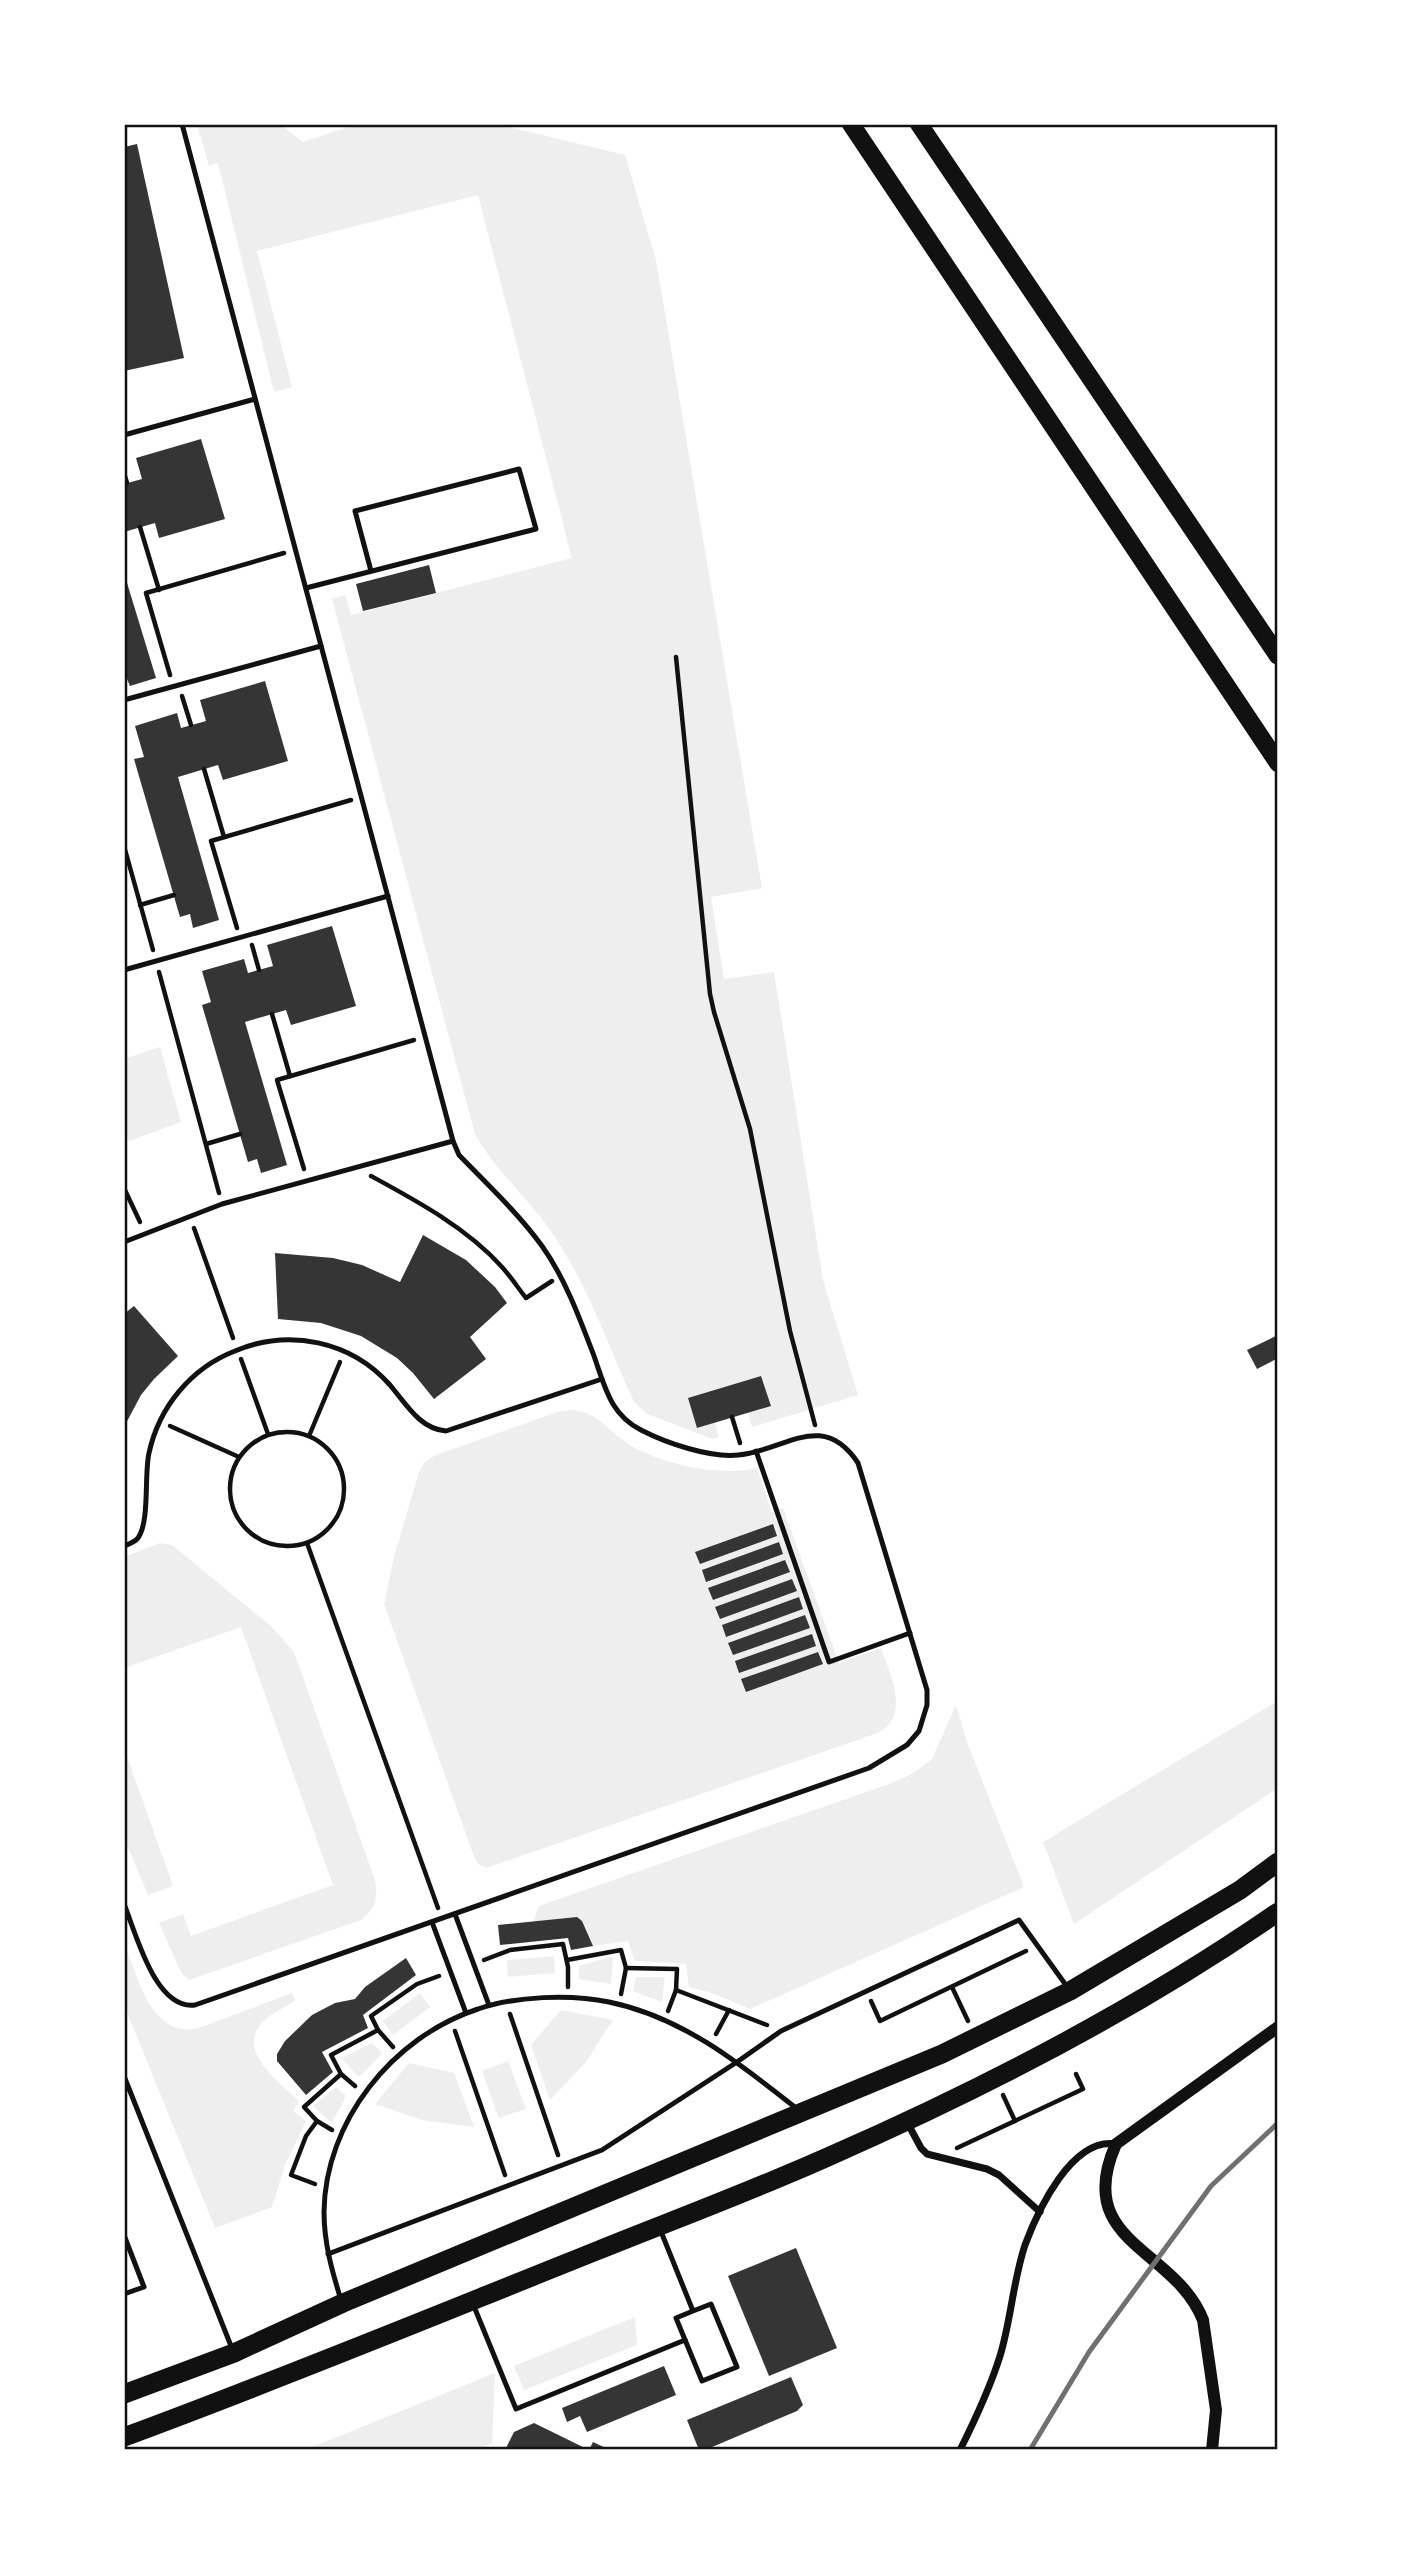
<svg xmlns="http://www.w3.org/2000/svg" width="1402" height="2574" viewBox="0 0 1402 2574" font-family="Poppins,sans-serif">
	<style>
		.green { fill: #eee }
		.building { fill: #353535 }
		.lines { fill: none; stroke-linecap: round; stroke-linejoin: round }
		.path { stroke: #111; stroke-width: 4.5 }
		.service { stroke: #111; stroke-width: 5 }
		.minor { stroke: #111; stroke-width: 7 }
		.tertiary { stroke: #111; stroke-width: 12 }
		.primary { stroke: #111; stroke-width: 18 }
		.trunk { stroke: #111; stroke-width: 19 }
		.rail { stroke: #707070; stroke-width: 5 }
		.neatline { fill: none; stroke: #111; stroke-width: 2.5 }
	</style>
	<rect width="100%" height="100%" fill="#fff"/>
	<g class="green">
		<path d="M197 124H280L303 142 357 124H497L625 155 656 260 762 888 711 897 724 979 774 972 823 1280 858 1395 752 1427 748 1413 771 1406 761 1376 688 1398 697 1428 715 1423 719 1437 713 1439 647 1414 634 1402C607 1343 586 1280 548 1227 525 1195 494 1169 475 1134L332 599 345 595 351 615 572 558 478 195 257 251 292 387 274 392 218 163 209 166Z"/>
		<path d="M160 1047 181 1122 129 1141 124 1131V1059Z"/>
		<path d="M573 1410C600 1414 606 1429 627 1443 659 1464 719 1477 757 1468L772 1512 783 1508 839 1663 881 1648C888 1669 905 1703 890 1723 886 1729 879 1732 872 1735L486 1868 478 1864 473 1854 384 1604 394 1557 419 1472 424 1463 434 1456 557 1412Z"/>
		<path d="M160 1543 172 1545 272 1627 294 1652 375 1880C378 1898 376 1908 361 1920L189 1980 182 1974 159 1923 183 1914 191 1936 333 1885 241 1627 124 1668V1557Z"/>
		<path d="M1276 1702 1278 1788 1074 1924 1043 1842Z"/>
		<path d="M956 1705 967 1742 1024 1887 750 2009 712 1993 689 1987 686 1964 635 1961 628 1941 593 1946 582 1921 533 1922 539 1906 889 1784 912 1774 932 1759Z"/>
		<path d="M124 1748 173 1886 148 1895 124 1838Z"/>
		<path d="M124 1943C138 1976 151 2040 199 2028L292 1993 295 2001C286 2007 275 2011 267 2018 231 2048 278 2081 299 2101L293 2111 306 2121 285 2165 272 2207 215 2228 124 2005Z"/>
		<path d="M554 1956 555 1973 508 1977 507 1960Z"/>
		<path d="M609 1957 613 1958 611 1984 579 1979V1966Z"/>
		<path d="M636 1977H665L662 2002 633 1991Z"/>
		<path d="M420 1993 430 2007 393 2035 383 2021Z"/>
		<path d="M561 2010 613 2020 586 2062 550 2100 531 2045Z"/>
		<path d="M372 2043 382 2053 359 2077 341 2058Z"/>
		<path d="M508 2061 526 2109 499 2118 482 2071Z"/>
		<path d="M409 2063 454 2073 474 2127 422 2120 375 2104Z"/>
		<path d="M336 2087 346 2096 332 2123 313 2106Z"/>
		<path d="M635 2317 637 2345 524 2390 514 2366Z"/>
		<path d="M495 2373 492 2443 476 2450H305Z"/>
	</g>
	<g class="building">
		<path d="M137 144 184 358 124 371V147Z"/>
		<path d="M201 439 225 519 159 538 155 523 124 532V484L142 479 136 458Z"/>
		<path d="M429 565 436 593 363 611 356 584Z"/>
		<path d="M124 573 156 678 130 686 124 672Z"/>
		<path d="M265 681 288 761 223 780 218 765 178 777 219 920 193 928 190 914 180 917 134 759 144 757 135 726 177 713 181 728 206 721 200 700Z"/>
		<path d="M332 926 356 1006 291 1025 286 1010 245 1022 287 1165 261 1173 257 1159 248 1162 202 1005 211 1002 202 971 244 959 248 973 273 966 267 945Z"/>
		<path d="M423 1235 466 1260 495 1287 507 1303 470 1337 486 1359 434 1399 413 1373 397 1358 361 1336 321 1323 278 1319 275 1253 333 1258 362 1265 400 1282Z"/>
		<path d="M134 1306 178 1356 154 1379 141 1395 124 1427V1314Z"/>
		<path d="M1278 1335V1358L1257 1369 1247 1350Z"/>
		<path d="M761 1376 771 1406 697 1428 688 1398Z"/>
		<path d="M773 1524 777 1536 700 1564 695 1552Z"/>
		<path d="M779 1542 783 1554 706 1582 702 1570Z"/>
		<path d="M785 1560 790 1572 713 1600 708 1588Z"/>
		<path d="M792 1579 797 1591 720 1619 715 1607Z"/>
		<path d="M799 1597 803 1609 726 1637 722 1625Z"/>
		<path d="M805 1615 810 1628 733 1655 728 1643Z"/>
		<path d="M812 1634 816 1646 739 1673 735 1661Z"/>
		<path d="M818 1652 823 1664 746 1692 741 1679Z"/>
		<path d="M577 1917 582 1921 593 1946 571 1950 568 1938 500 1945 498 1925Z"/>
		<path d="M406 1958 416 1975 363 2015 368 2028 322 2052 333 2072 306 2095 277 2061V2054L285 2041 312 2015 335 2003 355 1999 365 1987Z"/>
		<path d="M796 2248 837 2348 769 2376 728 2276Z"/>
		<path d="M664 2366 676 2395 587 2432 580 2416 567 2422 562 2408Z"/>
		<path d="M791 2377 803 2405 797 2411 705 2450H699L687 2420Z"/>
		<path d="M534 2423 589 2450H505L514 2432Z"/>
		<path d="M593 2442 610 2450H589Z"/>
	</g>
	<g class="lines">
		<g class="path">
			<path d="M124 473 127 483"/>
			<path d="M140 527 159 590"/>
			<path d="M676 657 710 994 714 1012 750 1129 790 1331 815 1425"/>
			<path d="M170 675 146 593 284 553"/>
			<path d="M182 696 191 725"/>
			<path d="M204 769 224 837"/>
			<path d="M124 846 153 950"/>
			<path d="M140 905 174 895"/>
			<path d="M237 928 211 841 351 800"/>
			<path d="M252 945 259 970"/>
			<path d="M159 972 219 1193"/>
			<path d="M272 1014 290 1076"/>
			<path d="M206 1144 240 1134"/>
			<path d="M304 1169 277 1080 414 1040"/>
			<path d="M371 1176C417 1201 467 1228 502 1267 511 1277 518 1288 526 1298L552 1281"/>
			<path d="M124 1188 140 1222"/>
			<path d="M194 1228 233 1338"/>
			<path d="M241 1359 268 1434"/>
			<path d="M732 1417 740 1443"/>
			<path d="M170 1426 239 1457"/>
			<circle cx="287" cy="1489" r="57"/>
			<path d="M309 1436 340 1362"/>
			<path d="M307 1543 438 1908"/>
			<path d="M484 1960 510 1950 563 1944 568 1967V1987"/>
			<path d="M567 1960 621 1950 626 1968 621 1994"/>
			<path d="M626 1968 677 1969 676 1990 668 2011"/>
			<path d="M952 1987 968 2021"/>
			<path d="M676 1990 767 2025"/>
			<path d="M871 2001 880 2021 1026 1951"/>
			<path d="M510 2014 558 2155"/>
			<path d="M455 2031 505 2175"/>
			<path d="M716 2034 729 2010"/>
			<path d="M393 2047 378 2030 371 2016 417 1984 439 1976"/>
			<path d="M355 2086 341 2074 331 2055 378 2030"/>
			<path d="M1003 2095 1015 2121"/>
			<path d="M332 2130 317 2121 304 2107 341 2074"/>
			<path d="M957 2148 1083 2089 1076 2074"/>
			<path d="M315 2184 291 2175 306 2136 317 2121"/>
		</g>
		<g class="service">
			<path d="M124 435 255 399"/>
			<path d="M306 588 536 529 519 469 355 511 371 571"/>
			<path d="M124 700 321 646"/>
			<path d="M124 970 388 896"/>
			<path d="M124 1242 222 1204 453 1141"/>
			<path d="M756 1451 829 1662 910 1633"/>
			<path d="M124 1546C129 1544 135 1542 138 1538 150 1521 144 1475 149 1453 159 1407 191 1368 235 1351 289 1328 351 1341 390 1385 406 1404 420 1429 446 1431L602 1379"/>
			<path d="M124 1904C136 1933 155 2010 195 2005L869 1768 907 1745 919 1731 927 1705V1690L858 1463C822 1409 785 1451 738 1455 710 1458 666 1443 641 1430 610 1414 605 1387 594 1356 580 1319 565 1278 542 1246 518 1213 487 1184 459 1155L453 1141 182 124"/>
			<path d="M455 1914 489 2005"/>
			<path d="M432 1922 466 2013"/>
			<path d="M124 2076 233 2351"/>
			<path d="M660 2229 693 2311 711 2304 737 2367 702 2381 676 2318 693 2311"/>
			<path d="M124 2235 144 2287 124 2294"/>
			<path d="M328 2254 602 2150 737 2062 781 2031 1019 1920 1068 1988"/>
			<path d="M341 2300C332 2271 324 2243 324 2212 325 2122 392 2037 478 2009 515 1996 571 1994 609 2002 682 2017 739 2063 796 2108"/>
			<path d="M473 2304 516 2409 685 2340"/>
		</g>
		<g class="minor">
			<path d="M907 2122 921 2148 927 2154 987 2169 999 2175 1040 2212"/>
			<path d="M960 2450C975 2420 990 2388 1000 2356 1011 2320 1013 2281 1025 2245 1038 2210 1072 2137 1116 2144"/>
		</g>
		<path class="tertiary" d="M1212 2450 1216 2410 1203 2320C1175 2248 1072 2243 1116 2144L1278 2027"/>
		<g class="primary">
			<path d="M851 124 1278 763"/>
			<path d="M919 124 1278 656"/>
		</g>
		<g class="trunk">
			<path d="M124 2394 234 2353 343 2303 942 2054 1070 1991 1240 1890 1278 1862"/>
			<path d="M124 2437C284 2378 441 2313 599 2250 676 2219 754 2190 830 2156 985 2088 1138 2009 1278 1912"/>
		</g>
		<path class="rail" d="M1030 2450 1089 2352 1211 2186 1278 2123"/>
	</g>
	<rect width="1402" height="2574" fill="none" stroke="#ffffff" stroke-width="252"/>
	<rect x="126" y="126" width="1150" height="2322" class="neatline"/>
</svg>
